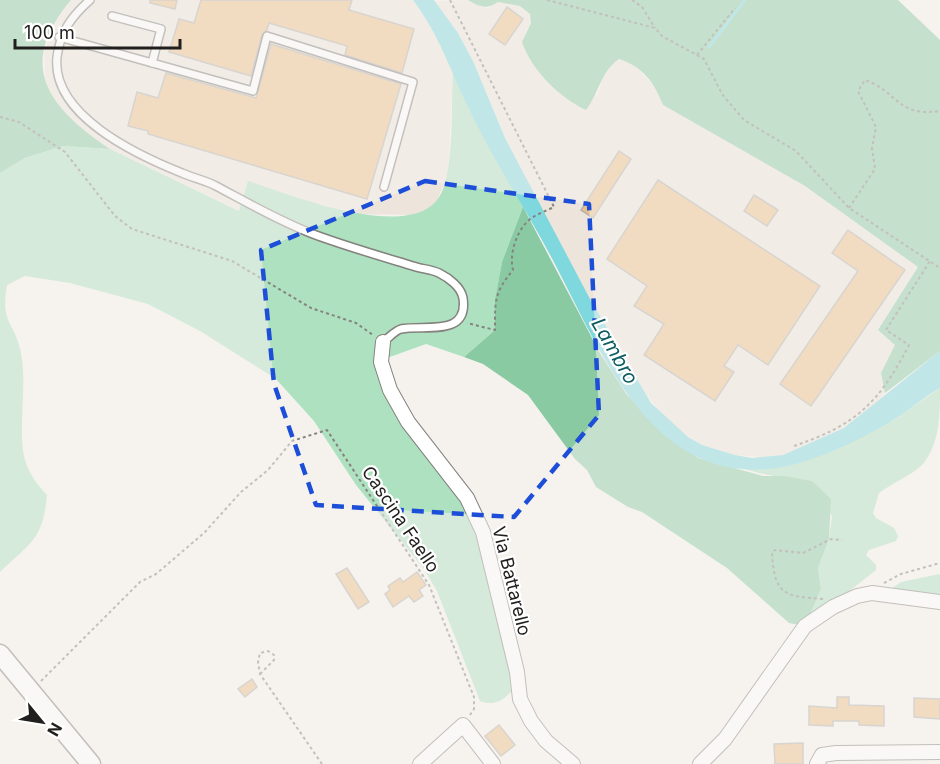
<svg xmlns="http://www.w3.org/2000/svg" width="940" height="764" viewBox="0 0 940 764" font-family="Inter,sans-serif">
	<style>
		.built { fill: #ede5db }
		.green { fill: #ade1c0 }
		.forest { fill: #8acaa2 }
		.water { fill: #7ed8de }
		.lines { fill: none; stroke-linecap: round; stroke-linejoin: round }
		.stream { stroke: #7ed8de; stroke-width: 3 }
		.building { fill: #eac089; stroke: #b3b0ac; stroke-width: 1.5 }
		.lane-casing { stroke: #84827e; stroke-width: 10 }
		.street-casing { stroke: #84827e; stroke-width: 16 }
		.secondary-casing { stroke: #84827e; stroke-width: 21 }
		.path { stroke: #858380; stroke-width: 2; stroke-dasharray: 3 3; stroke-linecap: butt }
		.lane { stroke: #fff; stroke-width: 7 }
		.street { stroke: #fff; stroke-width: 14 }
		.secondary { stroke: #fff; stroke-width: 18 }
		.marked { fill: none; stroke: #1d4ed8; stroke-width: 4.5; stroke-dasharray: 12 8; stroke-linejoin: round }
		.labels { text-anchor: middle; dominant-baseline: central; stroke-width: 4.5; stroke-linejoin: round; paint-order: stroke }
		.street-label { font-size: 18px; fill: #201f1d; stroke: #fff }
		.water-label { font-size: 20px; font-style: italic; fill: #0d5c60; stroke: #fff }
	</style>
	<rect width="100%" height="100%" fill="#f5f2ee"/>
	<g class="built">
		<path d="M71 0H413L437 36 453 70 449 157 447 177 436 203 425 211 411 215 356 214 320 204 240 211 110 149 81 130 59 108 46 88 44 54 55 20Z"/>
		<path d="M468 0 481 7 489 8 498 2 520 6 530 14 531 23 525 33 597 96 603 77 612 64 619 59 635 65 657 90 663 105 805 186 918 267 878 330 896 345 881 373 885 393 878 401 844 428 783 455 769 458 735 455 702 445 688 437 663 415 641 388 571 267 505 138 473 61 458 33 435 1Z"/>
	</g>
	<g class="green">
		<path d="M453 70 469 109 523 207 502 262 495 301V330L464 357 426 344 387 358 390 390 467 498 518 683C509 696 497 708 480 701L437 591 424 569 356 485 314 421 276 379 200 331 148 304 70 283 25 276 7 285C0 325 15 321 21 353 27 385 19 419 23 451 26 470 35 482 47 495 43 540 30 543 0 572V173L25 158 63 146 110 149 239 211 248 181C289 194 422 249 443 189 454 160 451 103 453 70Z"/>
		<path d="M940 388C940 415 940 443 923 464 911 476 892 483 879 493L873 513 876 518 894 528 898 536 896 541 869 550 866 555 876 565V570L805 626 821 589 818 568 829 539 832 516 812 481C788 477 766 477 743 468L782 467 839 448 897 418Z"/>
		<path d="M940 574V602L885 593 901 582Z"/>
	</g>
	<g class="forest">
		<path d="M0 0H71C15 66 49 108 110 149L63 146 25 158 0 173Z"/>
		<path d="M468 0H898L940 40V351L885 393 881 373 895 345 878 330 918 267 805 186 663 105C654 82 643 67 619 59 601 71 599 93 586 110 559 97 532 71 522 42L531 23 530 14 520 6 498 2C486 10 480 7 468 0Z"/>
		<path d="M523 207 601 355 627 395 698 458 763 476H784L812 481 831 499 829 539 818 568 821 589 805 626 789 623 727 568 642 512 628 507 596 487 587 470 575 459 528 395 483 364 464 357 495 330V300L502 262Z"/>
	</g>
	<path class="water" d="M413 0H434L458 33 473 61 505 138 590 299 651 403 688 437 702 445 735 455 752 458 783 455 844 428 940 351V388C924 397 911 409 895 419 864 438 819 460 783 467 655 490 604 358 557 268 529 214 495 164 469 109 449 68 441 38 413 0Z"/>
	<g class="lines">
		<path class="stream" d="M709 47 745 0"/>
	</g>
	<g class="building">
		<path d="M150 0H177L175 9 150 3Z"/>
		<path d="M201 0H352L349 10 414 29 402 73 345 55 347 46 269 23 267 30 262 35 251 76 169 52 179 19 194 23Z"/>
		<path d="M507 7 523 19 505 45 489 34Z"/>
		<path d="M271 44 401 84 367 199 148 134V131L128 126 137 92 158 98 166 73 256 98Z"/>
		<path d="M619 151 631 159 593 218 581 210Z"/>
		<path d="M658 180 820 286 768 365 738 345 724 366 734 372 715 401 644 355 664 324 634 306 647 286 607 259Z"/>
		<path d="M754 195 778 210 767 226 744 211Z"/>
		<path d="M848 230 905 270 811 406 780 384 858 271 832 253Z"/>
		<path d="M347 568 369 602 358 609 336 574Z"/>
		<path d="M417 572 426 585 419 590 423 596 414 602 409 596 393 607 385 594 390 590 388 586 400 578 403 582Z"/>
		<path d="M252 679 257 687 245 697 238 689Z"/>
		<path d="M837 697H849V705L884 706V726L859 725V721H833V726L809 725V706L837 708Z"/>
		<path d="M914 698 940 699V719L914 717Z"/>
		<path d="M499 725 515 745 501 756 485 736Z"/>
		<path d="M803 743V764H775L774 744Z"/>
	</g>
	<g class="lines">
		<g class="lane-casing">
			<g id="lane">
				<path d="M90 0C71 17 60 32 57 57 51 115 137 155 182 173 193 178 205 180 216 186 248 203 279 221 313 234 345 246 380 256 413 266 421 269 431 269 439 273 449 278 461 287 463 298 469 338 423 324 401 329 394 331 389 338 383 342"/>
				<path d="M112 16 161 29 152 63"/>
				<path d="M59 37 253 91 267 36 413 82 384 187"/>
			</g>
		</g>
		<g class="street-casing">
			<g id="street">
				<path d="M383 342 381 362 390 390 408 422 467 498 483 532 517 672 520 699 531 721 546 741 573 764"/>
				<path d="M420 764 463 725 493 764"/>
				<path d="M700 764 725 739 805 626 833 607 857 596 872 593 940 602"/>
				<path d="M817 764 822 755 836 753 940 752"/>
			</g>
		</g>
		<g class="secondary-casing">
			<path id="secondary" d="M0 654 91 764"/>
		</g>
		<g class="path">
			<path d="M450 0 554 207C546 211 534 215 528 221 516 232 509 255 513 270 494 293 495 301 495 330L467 323"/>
			<path d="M547 0 655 28 662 36 704 59 722 94 744 120 796 151 849 208 940 268"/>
			<path d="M632 0 642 7 655 28"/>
			<path d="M697 55 735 8"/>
			<path d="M0 117 19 122 65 152 115 216 132 229 232 261 311 308 356 323 373 335"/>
			<path d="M849 208 875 169 872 148 876 127 858 91 865 80C899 92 896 117 940 111"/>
			<path d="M794 446C856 425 879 403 909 345L886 330 930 261"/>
			<path d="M884 583 901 574 940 563"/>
			<path d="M823 599C786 596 774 597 772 552L775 550 803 553 831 539 842 540"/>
			<path d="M260 674 274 660V655L268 651 260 653 258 662 260 674 322 764"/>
			<path d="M41 681 140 582 156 574 204 533 241 492 268 470 292 441 327 430 429 585 474 697V709L470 715"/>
		</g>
		<use href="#lane" class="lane"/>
		<use href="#street" class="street"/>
		<use href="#secondary" class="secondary"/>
	</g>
	<path d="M0 0H940V764H0ZM425 181 589 204 599 415 514 517 316 505 274 384 261 250Z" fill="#f5f2ee" fill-opacity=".55" fill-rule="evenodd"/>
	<path class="marked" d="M425 181 589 204 599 415 514 517 316 505 274 384 261 250Z"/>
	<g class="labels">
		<g class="street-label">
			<text transform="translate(401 519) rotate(56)">Cascina Faello</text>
			<text transform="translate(512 581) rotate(76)">Via Battarello</text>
		</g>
		<g class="water-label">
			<text transform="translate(615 351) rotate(60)">Lambro</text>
		</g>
	</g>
	<g transform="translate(42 722) rotate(120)" stroke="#ffffff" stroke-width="4.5" paint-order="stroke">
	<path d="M0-4.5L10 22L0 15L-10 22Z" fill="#201f1d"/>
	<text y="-9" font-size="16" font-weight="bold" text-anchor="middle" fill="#201f1d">N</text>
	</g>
	<path d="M15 39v9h165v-9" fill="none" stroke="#201f1d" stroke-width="3"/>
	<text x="24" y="39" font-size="18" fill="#201f1d" stroke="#ffffff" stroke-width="4.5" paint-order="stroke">100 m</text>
</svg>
